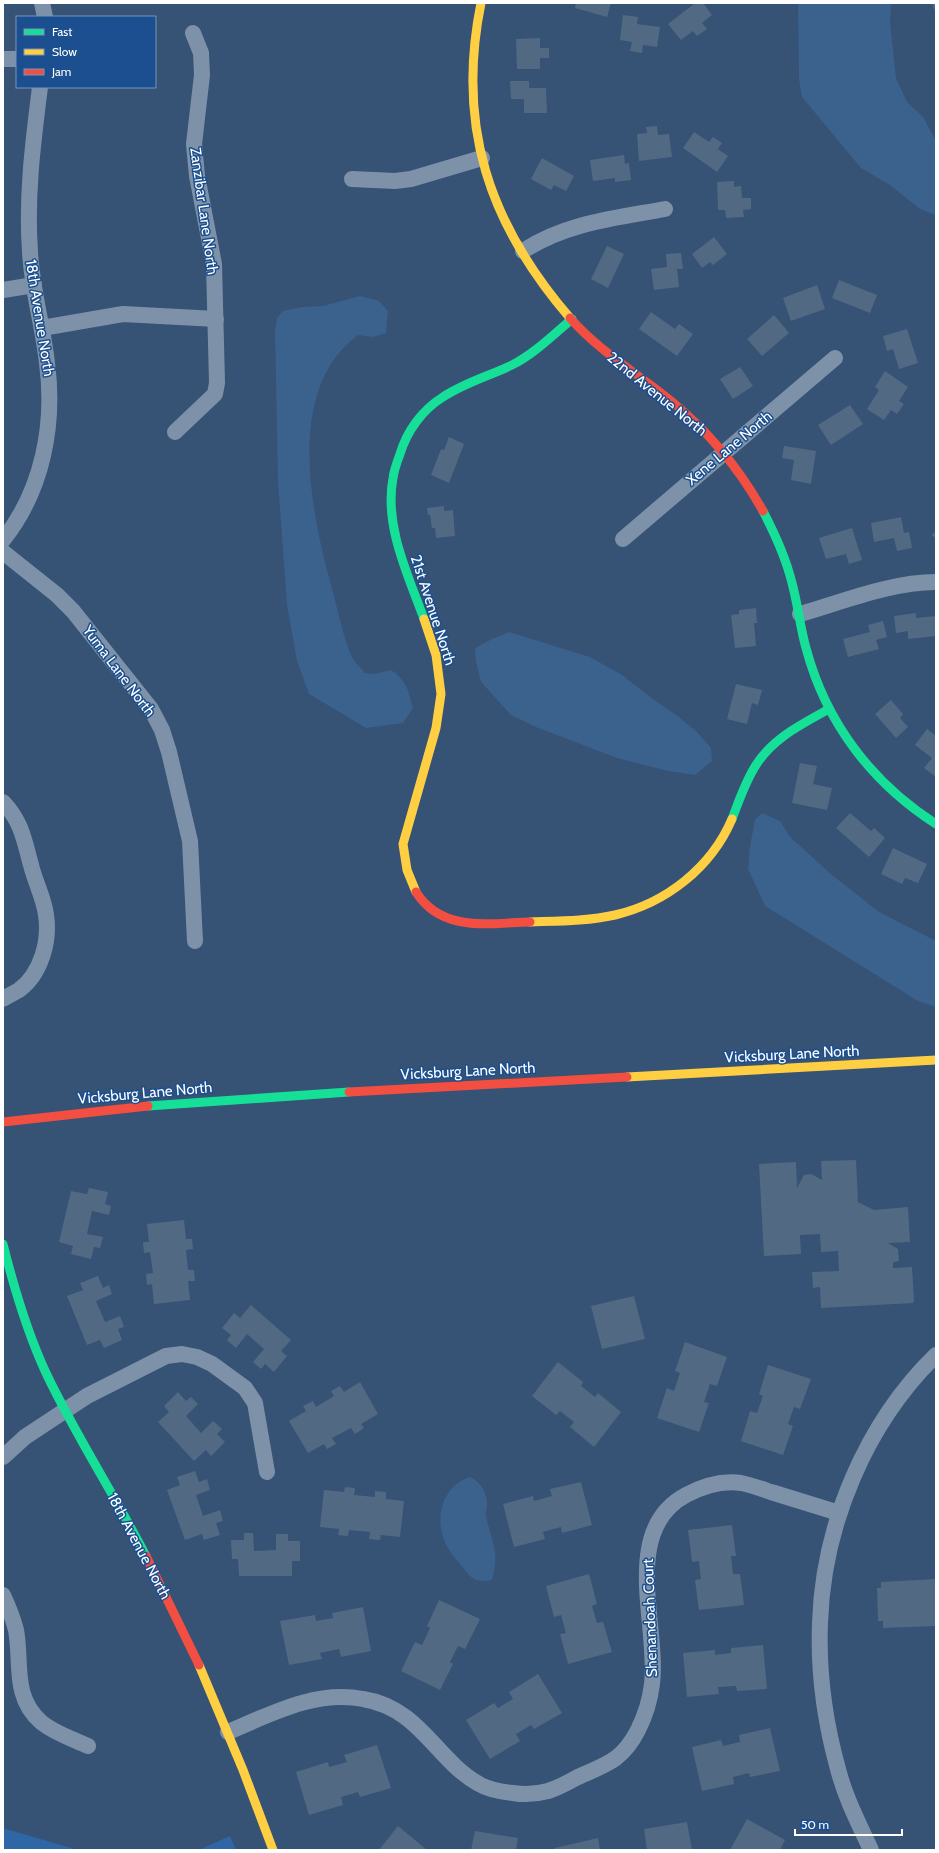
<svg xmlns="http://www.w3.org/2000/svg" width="939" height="1853" viewBox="0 0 939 1853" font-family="Cabin,sans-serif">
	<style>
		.green { fill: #2f66a5 }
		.water { fill: #3b618d }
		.building { fill: #526984 }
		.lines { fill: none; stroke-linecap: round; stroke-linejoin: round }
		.street { stroke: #7d92a8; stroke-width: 16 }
		.fast { stroke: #16e098; stroke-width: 9 }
		.slow { stroke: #ffcf43; stroke-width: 9 }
		.jam { stroke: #f24e42; stroke-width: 9 }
		.labels { text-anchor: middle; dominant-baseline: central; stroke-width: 3; stroke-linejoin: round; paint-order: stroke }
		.street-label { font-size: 15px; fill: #fff; stroke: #1b4f8f }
	</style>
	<rect width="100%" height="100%" fill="#365274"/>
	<g class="green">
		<path d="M3 1828 78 1850H3Z"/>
		<path d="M230 1836 236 1850H199Z"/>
	</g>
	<g class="water">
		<path d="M798 3H891L890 22 896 78 907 102 923 117 936 141V215L920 209 890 185 861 168 802 97 799 79Z"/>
		<path d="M360 296 379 301 388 311 386 333 373 337 358 335C283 390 312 517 333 592 338 611 344 640 352 657 355 662 361 668 365 673L374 674 391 670C407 681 408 690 413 708L403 723 366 728 309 694 297 661 287 605 278 481 275 331 277 318 283 311 302 307 323 306Z"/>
		<path d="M509 632 590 657 622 675 653 699 679 717 697 732 711 748 712 761 695 775 668 771 617 758 536 727 511 715 481 682 476 662 475 648 492 639Z"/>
		<path d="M762 813 780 821 790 837 831 874 879 912 936 941V1007L918 1001 765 906 748 869 750 846 755 820Z"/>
		<path d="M470 1477C480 1481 487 1492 487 1504 488 1508 485 1512 486 1516 492 1543 500 1550 492 1580 486 1581 479 1582 474 1579 469 1576 465 1570 461 1565 453 1557 445 1545 442 1534 436 1510 446 1484 470 1477Z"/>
	</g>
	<g class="building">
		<path d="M576 3H611L607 17 575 8Z"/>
		<path d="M695 3H703L712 15 702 23 707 29 697 36 693 31 681 40 668 24Z"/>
		<path d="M932 3H936V14Z"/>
		<path d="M623 15 638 17 637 24 660 27 657 47 643 45 642 53 630 51 632 42 620 40Z"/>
		<path d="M540 38V48H549V58H540V69H517L516 39Z"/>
		<path d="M510 81H529V88H546L547 113H524V99H511Z"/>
		<path d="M657 126 658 135 669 134 672 157 639 161 637 134 647 133 646 127Z"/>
		<path d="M694 132 709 142 713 137 722 143 718 149 728 156 717 172 683 148Z"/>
		<path d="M624 155 625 164 629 163 631 180 615 182V178L593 181 590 160Z"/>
		<path d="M542 158 574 176 566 191 554 185 551 190 531 179Z"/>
		<path d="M734 181V187L741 186 742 198H751V209L743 210 744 217 726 218 725 210H718L717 182Z"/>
		<path d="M714 237 727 254 713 265 710 262 702 268 692 254Z"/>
		<path d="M607 246 624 254 608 288 591 279Z"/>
		<path d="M681 253 683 269H677L679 287 654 290 651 269 667 267 666 254Z"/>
		<path d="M839 280 877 295 870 313 832 298Z"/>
		<path d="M817 285 825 309 791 321 783 298Z"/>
		<path d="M651 312 675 329 679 324 693 334 677 356 639 329Z"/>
		<path d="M774 315 789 333 762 356 747 339Z"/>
		<path d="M907 329 918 363 899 369 893 349 887 351 883 336Z"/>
		<path d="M740 367 753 386 733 399 720 379Z"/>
		<path d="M885 371 908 387 899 401 904 404 897 414 891 410 884 420 867 409 879 390 875 387Z"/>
		<path d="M850 405 863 424 831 445 818 425Z"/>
		<path d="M449 437 464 444 449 483 431 475 441 449 444 450Z"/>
		<path d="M784 446 816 451 811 484 791 480 794 460 782 458Z"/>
		<path d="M444 506V511L453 510 455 536 436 538 435 528H432L430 515H428L427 508Z"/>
		<path d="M901 517 904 533 909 532 912 548 897 551 894 538 874 542 871 523Z"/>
		<path d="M852 528 862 560 849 564 846 554 826 559 819 538Z"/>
		<path d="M936 531V539L932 535Z"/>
		<path d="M756 608 757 623H754L756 646 735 648 731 615 739 614V610Z"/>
		<path d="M916 613V618L936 616V636L908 639V631L896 633 894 616Z"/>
		<path d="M883 621 887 637 876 640 879 649 848 657 843 639 870 632 868 625Z"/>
		<path d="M736 684 762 690 758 705 752 703 747 724 727 719Z"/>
		<path d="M891 700 903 714 900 718 908 727 896 738 875 714Z"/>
		<path d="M927 729 936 736V777L924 768 932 758 915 745Z"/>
		<path d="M800 763 817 766 813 784 832 788 827 810 792 803Z"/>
		<path d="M850 813 871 831 874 828 885 838 869 857 836 828Z"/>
		<path d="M893 848 927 864 918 883 905 878 902 884 881 874Z"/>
		<path d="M856 1160 858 1202 874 1210 908 1207 910 1242 888 1243 898 1249 899 1261 893 1262V1268L912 1267 914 1300 913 1303 821 1308 820 1287 813 1288 812 1272 839 1271 838 1251 821 1252 820 1234 800 1235 801 1254 764 1256 759 1164 796 1162 797 1188 804 1175 811 1174 822 1180 821 1161Z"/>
		<path d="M89 1188 108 1192 105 1204 111 1206 109 1215 92 1211 87 1234 103 1237 100 1248 94 1247 91 1259 71 1254 73 1246 59 1242 71 1191 87 1194Z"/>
		<path d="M184 1220 186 1239H192L193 1249 186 1250 188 1270H194L195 1281H188L190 1300 154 1304 152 1284 147 1285 146 1274 153 1273 150 1252 144 1253 143 1242H149L147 1224Z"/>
		<path d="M98 1276 103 1288 109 1285 112 1294 96 1301 105 1322 120 1316 124 1327 118 1329 122 1340 104 1348 100 1340 87 1345 67 1296 83 1290 80 1283Z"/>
		<path d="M634 1296 645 1339 602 1349 591 1306Z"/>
		<path d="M251 1305 291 1340 281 1351 287 1356 274 1372 265 1364 261 1369 253 1362 264 1349 247 1334 236 1348 227 1340 231 1335 222 1328 234 1313 240 1318Z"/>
		<path d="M685 1342 727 1357 717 1386 710 1384 704 1402 709 1403 699 1432 657 1418 667 1388 674 1391 680 1373 675 1371Z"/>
		<path d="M558 1362 583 1382 581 1386 595 1397 598 1393 621 1412 594 1447 570 1427 574 1422 560 1411 556 1415 532 1396Z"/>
		<path d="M768 1365 811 1379 800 1409 794 1407 788 1424 793 1426 783 1455 741 1441 750 1411 757 1413 763 1396 759 1394Z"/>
		<path d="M360 1382 378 1414 361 1424 364 1428 355 1434 351 1428 332 1438 336 1444 327 1449 324 1444 308 1453 289 1421 306 1411 303 1406 313 1401 316 1407 334 1396 331 1391 340 1386 344 1392Z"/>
		<path d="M178 1392 186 1401 191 1397 198 1404 186 1416 201 1433 213 1421 222 1429 217 1434 225 1442 211 1456 206 1450 194 1461 158 1422 169 1412 164 1406Z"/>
		<path d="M195 1471 199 1482 207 1479 210 1490 196 1495 203 1516 220 1510 223 1521 216 1523 220 1535 204 1540 202 1534 185 1540 167 1490 180 1485 177 1477Z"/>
		<path d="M581 1482 592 1525 562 1533 561 1527 543 1532 545 1539 514 1547 503 1504 533 1496 534 1501 552 1496 550 1489Z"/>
		<path d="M345 1487 355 1488 354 1495 375 1497V1491L386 1492V1499L404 1501 400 1537 381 1535 380 1540 369 1539 370 1532 349 1530 348 1536 338 1535 339 1529 320 1527 324 1490 344 1492Z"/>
		<path d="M732 1525 736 1556H731L733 1574H740L744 1605 699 1610 695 1580 701 1579 699 1561 692 1562 688 1530Z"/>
		<path d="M244 1533H253L254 1551 276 1550V1534H288V1541H300V1561H292V1576H239L238 1559H232L231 1540H244Z"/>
		<path d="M589 1574 597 1604 592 1606 597 1623 603 1622 612 1652 568 1664 560 1634 566 1633 561 1615 554 1617 546 1586Z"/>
		<path d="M936 1579V1626L883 1628V1621H878L877 1588H881V1582Z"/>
		<path d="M439 1600 480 1619 465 1649 458 1646 450 1662 453 1664 440 1690 401 1671 415 1642 422 1645 430 1628 427 1626Z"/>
		<path d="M363 1607 371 1651 341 1657 339 1649 320 1653 322 1659 289 1665 280 1621 315 1615 316 1621 333 1618 332 1613Z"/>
		<path d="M763 1645 767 1689 737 1691 736 1686 718 1687 719 1694 687 1697 683 1653 715 1650V1655L731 1653V1648Z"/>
		<path d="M538 1674 562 1713 534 1729 531 1725 516 1734 520 1741 490 1759 466 1720 494 1703 498 1708 513 1699 509 1692Z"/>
		<path d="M770 1728 780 1771 750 1777 749 1773 733 1777 734 1784 702 1791 692 1747 721 1740 723 1746 740 1742 739 1735Z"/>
		<path d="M377 1745 391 1788 360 1797 358 1792 341 1797 343 1805 309 1815 296 1772 328 1762 329 1767 347 1762 344 1755Z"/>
		<path d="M747 1819 785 1840 780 1850H730Z"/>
		<path d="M687 1822 692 1850H647L644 1829Z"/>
		<path d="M398 1826 427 1850H379Z"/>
		<path d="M475 1831 518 1838 516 1850H471Z"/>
		<path d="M598 1838 600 1850H555V1848Z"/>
	</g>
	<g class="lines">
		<g class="street">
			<path d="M42 3 45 17"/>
			<path d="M3 59H17"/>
			<path d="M352 179 395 181 411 179 482 158"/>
			<path d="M523 251C565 223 616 218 665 209"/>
			<path d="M3 290 34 285"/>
			<path d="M42 328 123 314 216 319"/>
			<path d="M175 432 215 394 217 383 214 264 197 176 194 144 202 75 201 53 193 33"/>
			<path d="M623 539 835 358"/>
			<path d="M3 540C43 490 55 424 47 363 43 326 32 290 30 252 26 196 33 143 40 87"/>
			<path d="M3 552 57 595 73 611 151 709 162 730 169 752 190 841 195 941"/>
			<path d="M800 614C842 602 891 582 936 582"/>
			<path d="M3 802C22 822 24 840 31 865 35 882 44 898 46 915 50 941 41 974 19 990 14 993 8 996 3 999"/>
			<path d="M3 1457 25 1437 87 1396 166 1356 182 1354 197 1357 212 1364 245 1388 255 1403 267 1472"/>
			<path d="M3 1595C8 1606 13 1618 16 1630 22 1662 12 1697 41 1722 54 1733 73 1739 88 1746"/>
			<path d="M228 1732C271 1714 315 1690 363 1699 420 1708 436 1760 479 1784 489 1790 502 1792 513 1793 525 1795 537 1794 548 1791 558 1788 567 1783 576 1778 589 1772 605 1766 616 1758 625 1751 633 1740 638 1730 645 1716 650 1701 652 1684 659 1626 620 1530 686 1495 703 1486 722 1480 741 1483 751 1485 762 1489 771 1492 794 1499 816 1506 839 1513"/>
			<path d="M871 1850C859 1824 845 1797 838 1769 825 1722 818 1672 820 1623 823 1525 866 1423 936 1355"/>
		</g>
		<g class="fast">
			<path d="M763 511C775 534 786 558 792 583 798 605 800 627 806 648 826 723 872 783 936 824"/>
			<path d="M424 619C408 575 384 526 393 478 394 470 397 462 400 454 407 431 422 410 443 397 464 383 489 376 512 365 534 354 553 335 572 319"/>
			<path d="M732 819C739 801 745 782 756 765 773 738 802 724 829 709"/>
			<path d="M148 1106 349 1092"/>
			<path d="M3 1244C14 1288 27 1332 46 1373 76 1436 114 1494 146 1556"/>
		</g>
		<g class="slow">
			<path d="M481 3C456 126 489 224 570 318"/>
			<path d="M416 892 407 870 403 844 436 728 441 694 436 655 424 619"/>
			<path d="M530 922C558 921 588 921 615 915 666 903 711 868 732 819"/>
			<path d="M627 1077 936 1060"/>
			<path d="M199 1665 243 1770 273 1850"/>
		</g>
		<g class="jam">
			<path d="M570 318C600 352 637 373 671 401 709 432 739 468 763 511"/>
			<path d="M416 892C442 933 489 923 530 922"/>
			<path d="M349 1092 627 1077"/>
			<path d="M3 1122 148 1106"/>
			<path d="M146 1556 199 1665"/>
		</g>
	</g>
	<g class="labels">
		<g class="street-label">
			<text transform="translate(204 211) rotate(82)">Zanzibar Lane North</text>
			<text transform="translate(40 318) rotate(81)">18th Avenue North</text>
			<text transform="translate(657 394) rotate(39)">22nd Avenue North</text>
			<text transform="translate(729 448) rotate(-40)">Xene Lane North</text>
			<text transform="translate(433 610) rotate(72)">21st Avenue North</text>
			<text transform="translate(119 671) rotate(53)">Yuma Lane North</text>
			<text transform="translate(792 1054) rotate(-3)">Vicksburg Lane North</text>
			<text transform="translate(468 1071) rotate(-3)">Vicksburg Lane North</text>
			<text transform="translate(145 1093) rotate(-5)">Vicksburg Lane North</text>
			<text transform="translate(139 1546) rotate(62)">18th Avenue North</text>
			<text transform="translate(650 1618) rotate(-92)">Shenandoah Court</text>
		</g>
	</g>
	<rect width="939" height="1853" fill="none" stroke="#ffffff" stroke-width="8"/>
	<rect x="16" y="16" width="140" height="72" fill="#1b4f8f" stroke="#7695bc"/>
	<rect x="24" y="29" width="20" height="6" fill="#16e098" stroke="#7695bc"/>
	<text x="52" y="36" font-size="12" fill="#ffffff">Fast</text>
	<rect x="24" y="49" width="20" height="6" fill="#ffcf43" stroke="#7695bc"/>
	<text x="52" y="56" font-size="12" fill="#ffffff">Slow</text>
	<rect x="24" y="69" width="20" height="6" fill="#f24e42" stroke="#7695bc"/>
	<text x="52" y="76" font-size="12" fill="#ffffff">Jam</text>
	<path d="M795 1829v6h107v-6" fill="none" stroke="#ffffff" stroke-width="2"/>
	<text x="801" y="1829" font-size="12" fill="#ffffff" stroke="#1b4f8f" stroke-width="3" paint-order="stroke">50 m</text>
</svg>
